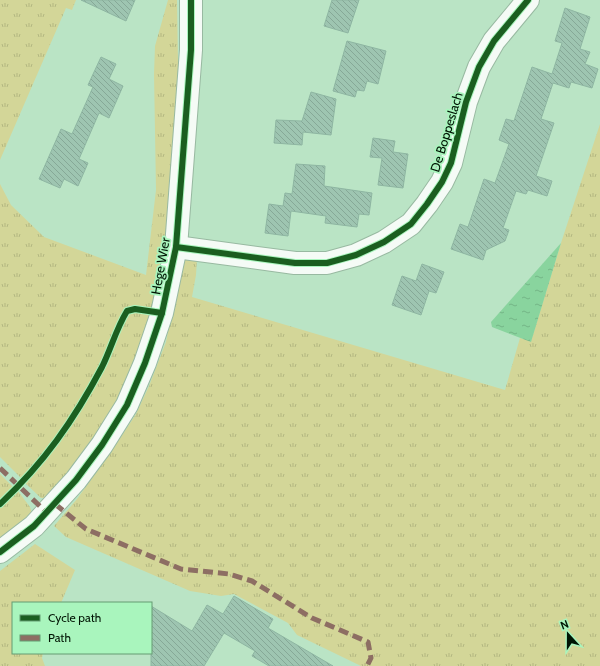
<svg xmlns="http://www.w3.org/2000/svg" width="600" height="666" viewBox="0 0 600 666" font-family="Cabin,sans-serif">
	<style>
		.grass { fill: url(#grass-tufts) }
		.water { fill: url(#water-ripples) }
		.building { fill: url(#building-back-hatch); stroke: #8eb6a2 }
		.lines { fill: none; stroke-linecap: round; stroke-linejoin: round }
		.minor-casing { stroke: #98b9a1; stroke-width: 24 }
		.minor { stroke: #f5fbf6; stroke-width: 22 }
		.quiet { stroke: #8d6e63; stroke-width: 5; stroke-dasharray: 10 5; stroke-linecap: butt }
		.cycleway-casing { stroke: #a9f5bd; stroke-width: 8 }
		.cycleway { stroke: #1b5e20; stroke-width: 6 }
		.labels { text-anchor: middle; dominant-baseline: central; stroke-width: 3.5; stroke-linejoin: round; paint-order: stroke }
		.street-label { font-size: 13px; fill: #001504; stroke: #a9f5bd }
	</style>
	<defs>
		<pattern id="grass-tufts" width="24" height="20" patternUnits="userSpaceOnUse"><rect width="24" height="20" fill="#d3d698"/><path d="M3 7l-1-3M5 7V3M7 7l1-3M15 17l-1-3M17 17v-4M19 17l1-3" fill="none" stroke="#b3b781"/></pattern>
		<pattern id="water-ripples" width="26" height="14" patternUnits="userSpaceOnUse"><rect width="26" height="14" fill="#89d49e"/><path d="M2 4q2-2 4 0t4 0M15 11q2-2 4 0t4 0" fill="none" stroke="#74b586"/></pattern>
		<pattern id="building-back-hatch" width="6" height="6" patternUnits="userSpaceOnUse"><rect width="6" height="6" fill="#9ec5b1"/><path d="M-1 5l2 2M0 0l6 6M5-1l2 2" fill="none" stroke="#86a897"/></pattern>
	</defs>
	<rect width="100%" height="100%" fill="#bae4c5"/>
	<g class="grass">
		<path d="M0 0H76L72 10 66 8 0 160Z"/>
		<path d="M168 0H177L178 64 177 143 173 211 152 309 135 306 125 309C114 326 109 346 99 365 78 408 53 443 22 479L0 457V184L11 205 44 237 146 275 156 190 154 74 155 46Z"/>
		<path d="M600 124V666H361L297 635 288 623 234 594 221 596 190 591 66 537 54 526 77 499 111 452 136 414 149 386 166 342 172 311 182 273 183 258 197 259 196 275 192 297 505 390 520 338 531 341 561 243Z"/>
		<path d="M135 312 151 315 139 361 100 433 62 482 46 498H41L25 483C57 447 83 411 105 367 114 350 119 331 128 314Z"/>
		<path d="M0 474 13 487 0 499Z"/>
		<path d="M18 491 30 507 32 513 0 543V508Z"/>
		<path d="M35 544 75 570 61 603H13V653H43L42 658 45 666H0V571Z"/>
	</g>
	<path class="water" d="M561 243 531 342 492 327 491 322Z"/>
	<g class="building">
		<path d="M81 0H135L126 21Z"/>
		<path d="M332 0H359L348 33 324 26Z"/>
		<path d="M565 8 590 17 580 49 590 52 585 64 598 69 592 88 571 82 569 88 553 83 541 119 554 123 536 176 552 181 547 196 528 190 526 194 516 191 503 228 509 230 505 241 486 250 483 260 451 249 460 224 468 227 484 179 495 183 509 144 499 140 506 119 514 121 532 67 552 74 562 43 555 41Z"/>
		<path d="M347 41 386 51 378 84 367 81 364 91 357 90 355 97 333 91Z"/>
		<path d="M101 57 116 64 109 79 123 86 109 118 99 113 79 159 88 163 78 186 64 179 60 188 39 179 61 129 72 134 93 87 88 85Z"/>
		<path d="M311 92 336 99 331 135 303 132 302 145 274 143 276 120 302 121Z"/>
		<path d="M373 138 395 141 393 152 408 154 403 188 378 185 382 158 370 157Z"/>
		<path d="M296 164 325 166 324 186 372 193 369 215 359 214 357 227 325 223 326 216 291 211 288 236 265 233 269 204 283 206 285 193 292 194Z"/>
		<path d="M422 264 444 272 436 293 429 291 421 315 392 305 402 276 416 281Z"/>
		<path d="M234 596 273 619 268 628 333 666H269L252 656 255 651 224 633 204 666H151V606L192 631 207 605 223 614Z"/>
	</g>
	<g class="lines">
		<g class="minor-casing">
			<g id="minor">
				<path d="M176 247 295 263H327L356 255 384 242 411 224 427 204 442 182 451 163 466 102 479 67 494 41 528 0"/>
				<path d="M0 552 34 526 76 480 102 445 127 405 145 363 162 313 176 247 191 50V0"/>
			</g>
		</g>
		<use href="#minor" class="minor"/>
		<g class="quiet">
			<path d="M0 468 47 513"/>
			<path d="M55 504 86 529 181 569 229 574 252 581 312 618 368 642 371 658 367 666"/>
		</g>
		<g class="cycleway-casing">
			<g id="cycleway">
				<path d="M176 247 295 263H327L356 255 384 242 411 224 427 204 442 182 451 163 466 102 479 67 494 41 528 0"/>
				<path d="M0 504C44 463 74 420 102 367 111 349 116 329 127 311L135 309 162 313"/>
				<path d="M0 552 34 526 76 480 102 445 127 405 145 363 162 313 176 247 191 50V0"/>
			</g>
		</g>
		<use href="#cycleway" class="cycleway"/>
	</g>
	<g class="labels">
		<g class="street-label">
			<text transform="translate(446 132) rotate(-73)">De Boppeslach</text>
			<text transform="translate(160 266) rotate(-80)">Hege Wier</text>
		</g>
	</g>
	<rect x="12" y="602" width="140" height="52" fill="#a9f5bd" stroke="#659b73"/>
	<rect x="20" y="615" width="20" height="6" fill="#1b5e20" stroke="#659b73"/>
	<text x="48" y="622" font-size="12" fill="#001504">Cycle path</text>
	<rect x="20" y="635" width="20" height="6" fill="#8d6e63" stroke="#659b73"/>
	<text x="48" y="642" font-size="12" fill="#001504">Path</text>
	<g transform="translate(568 634) rotate(339)" stroke="#a9f5bd" stroke-width="3" paint-order="stroke">
	<path d="M0-3L7 15L0 10L-7 15Z" fill="#001504"/>
	<text y="-6" font-size="11" font-weight="bold" text-anchor="middle" fill="#001504">N</text>
	</g>
</svg>
